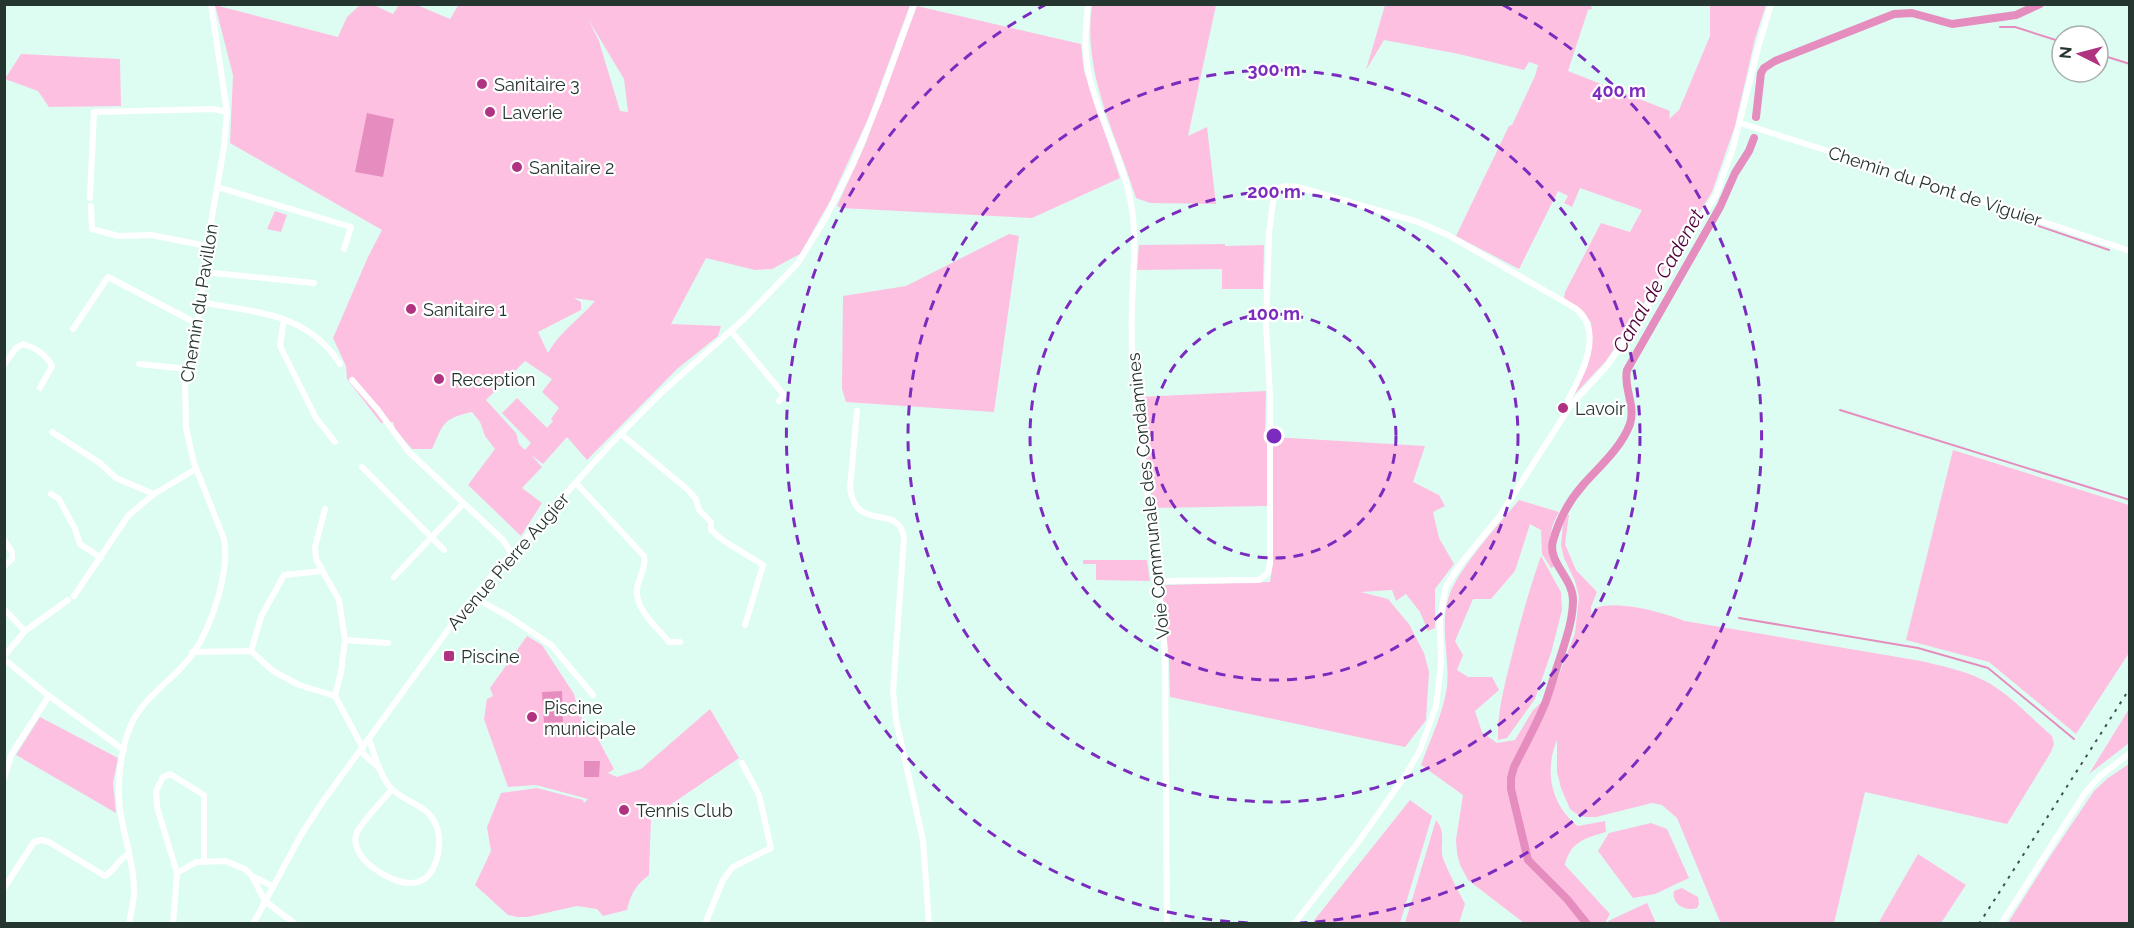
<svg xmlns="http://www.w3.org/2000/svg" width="2134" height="928" viewBox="0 0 2134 928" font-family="Raleway,sans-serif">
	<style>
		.green { fill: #fec0e1; fill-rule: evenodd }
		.water { fill: #e68dbf }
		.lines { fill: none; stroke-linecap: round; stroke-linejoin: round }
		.stream { stroke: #e68dbf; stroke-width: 2 }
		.canal { stroke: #e68dbf; stroke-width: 8 }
		.street { stroke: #fff; stroke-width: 6 }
		.rail { stroke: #40524d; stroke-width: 2; stroke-dasharray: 3 6; stroke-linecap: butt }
		.ring { fill: none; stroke: #7b2cbf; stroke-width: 3; stroke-dasharray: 10 8 }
		.poi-dot { fill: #b03382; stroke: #fff; stroke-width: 2 }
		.labels { text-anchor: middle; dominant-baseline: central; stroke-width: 4.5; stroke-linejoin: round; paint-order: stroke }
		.poi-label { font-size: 18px; fill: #253530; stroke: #fff; text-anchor: start }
		.street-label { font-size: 18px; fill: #253530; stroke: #fff }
		.water-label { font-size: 20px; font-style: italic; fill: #510038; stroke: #fff }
		.centre { fill: #7b2cbf; stroke: #fff; stroke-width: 3 }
		.ring-label { font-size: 18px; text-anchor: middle; font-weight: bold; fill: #7b2cbf; stroke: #fff; stroke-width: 4.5; stroke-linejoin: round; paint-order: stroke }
	</style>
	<rect width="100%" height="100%" fill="#ddfdf3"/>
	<g class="green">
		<path d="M459 4 910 5 868 119 830 201 800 254 772 269 755 270 706 258 671 324 721 326 718 336 677 369 587 460 567 437 543 464 531 455 542 467 522 488 542 503 521 536 468 485 495 449 485 436 480 422 472 412C442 419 444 423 432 449H412L395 429 393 422 381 423 347 379 346 366 333 338 368 257 382 230 230 143 233 75 215 5 338 37 347 17 360 5H374L393 14 399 5H417L450 19ZM588 19 624 79 628 112 620 111 599 41ZM574 298 595 301C580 319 559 332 548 353L538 332 581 310V302ZM525 361 552 379 542 392 559 408 551 419 553 421 547 428 517 398 502 413 531 443 525 450 519 444 516 433 486 400Z"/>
		<path d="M1092 5H1216L1188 136 1207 127 1216 204 1150 203 1136 198C1116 134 1082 73 1092 5Z"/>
		<path d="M1385 5H1591L1592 9 1588 10 1568 71 1670 111 1669 119 1679 110 1710 36V5H1766L1755 39 1735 126 1712 192 1627 330 1605 362 1574 395 1588 365 1592 334 1591 323 1584 312 1564 298 1565 292 1601 223 1630 232 1642 210 1580 188 1572 207 1564 203 1568 196 1558 191 1519 269 1456 236 1509 126 1512 125 1535 76 1538 65 1529 62 1524 70 1459 54 1384 40 1366 70Z"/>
		<path d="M917 6 1081 44 1084 71 1120 178 1032 218 841 208 837 206 865 145Z"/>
		<path d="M21 54 120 59 121 106 49 107 38 91 5 79Z"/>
		<path d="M275 211 287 215 281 232 267 229Z"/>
		<path d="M1009 234 1019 236 994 412 846 402 842 389 843 296 906 286Z"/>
		<path d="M1225 244V246L1264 245 1263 289H1222V269L1137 270 1139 245Z"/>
		<path d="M1266 391 1265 437 1267 438 1268 506 1153 508 1138 397Z"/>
		<path d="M1273 437 1425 446 1413 482 1439 495 1445 506 1433 512 1439 538 1454 564 1435 589V628L1428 631 1420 612 1406 594 1396 601 1392 590 1361 592 1388 599 1409 624 1424 653 1429 672 1426 720 1405 747 1170 697 1169 659 1161 588 1166 585 1270 582 1273 563Z"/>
		<path d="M1953 450 2129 505V653L2076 734 1989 662 1906 640Z"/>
		<path d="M1519 500 1559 512C1548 530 1548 546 1555 566L1551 568 1542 554 1541 530 1530 524 1515 571 1491 599H1473L1455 641 1463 655 1457 670 1468 677H1492L1499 690 1475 711 1482 732 1497 743 1515 740 1533 710 1552 693 1575 633 1579 597 1575 581 1564 558 1561 545 1564 515H1569L1565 544 1576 570 1597 592 1591 607V615L1595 608C1620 600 1660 612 1685 621L1921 661C1941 666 1964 670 1983 680 2007 691 2032 719 2052 736L2054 744 2051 752 2007 824 1865 792 1834 923 1721 924 1677 818 1662 805 1652 803 1596 817H1585L1578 815 1570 809 1561 788 1557 772V740C1544 771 1551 805 1578 826L1605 821 1606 832C1585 838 1570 842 1565 865L1610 914 1606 921 1607 923H1524L1468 880 1460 865 1457 853 1456 840 1463 795 1421 765C1430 740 1443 714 1447 687 1450 657 1439 625 1449 596 1458 569 1499 524 1519 500Z"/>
		<path d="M1541 556 1561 592 1562 610 1551 653 1535 699 1507 738 1498 740C1497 716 1503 691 1509 667 1518 630 1528 593 1541 556Z"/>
		<path d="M1083 560H1147L1150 581 1096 580V564H1083Z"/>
		<path d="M527 636 542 645 574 694 579 714 587 726H591L614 769 608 773 617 777 641 769 710 709 739 758 651 818 649 875C636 885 631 893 627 910L603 916 597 909 577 906 528 917H517L508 915 475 885 491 851 487 827 501 793 537 788 583 800 584 803 588 799 536 785 508 787 484 719 487 699 493 696 490 688Z"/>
		<path d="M2129 709V743L2089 774Z"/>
		<path d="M40 717 118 758 113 783 116 813 16 755Z"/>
		<path d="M2129 764V923H2008L2049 858 2094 791 2108 778Z"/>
		<path d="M1410 800 1432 816 1400 923H1312Z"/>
		<path d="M1436 820C1448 835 1438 845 1444 861 1450 876 1458 890 1465 904L1459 923H1405Z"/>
		<path d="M1651 823 1667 829 1689 878 1655 894 1633 898 1598 851 1609 833Z"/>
		<path d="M1918 854 1966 885 1941 923H1881L1879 922Z"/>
		<path d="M1682 888 1698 897 1699 904 1697 908C1686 912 1671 904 1674 891Z"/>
		<path d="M1647 903 1656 923H1610L1608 921Z"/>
	</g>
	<g class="water">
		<path d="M367 113 394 119 383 177 355 172Z"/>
		<path d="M562 691 563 722 544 723 542 692Z"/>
		<path d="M584 761H600L599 777H584Z"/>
	</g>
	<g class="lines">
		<g class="stream">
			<path d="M2000 27H2015L2062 42"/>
			<path d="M2098 54 2130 64"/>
			<path d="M2012 217 2109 250"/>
			<path d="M1840 410 2130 500"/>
			<path d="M1739 618 1918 648 1988 668 2074 739"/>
		</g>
		<g class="canal">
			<path d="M1756 117 1761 73 1764 68 1775 61 1894 14 1912 13 1952 24 2016 15 2040 4"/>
			<path d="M1587 924 1567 899 1528 860 1511 789V778L1514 767C1525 745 1537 724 1546 701 1551 687 1555 672 1560 658 1566 639 1573 620 1573 600 1573 578 1547 562 1553 541 1559 519 1568 502 1583 485 1600 466 1621 448 1630 424 1636 405 1623 388 1627 370L1720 207 1735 173 1749 151 1754 138"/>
		</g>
		<g class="street">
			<path d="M1088 4C1086 24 1084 44 1087 64 1094 109 1119 150 1129 194 1138 230 1133 270 1132 307 1131 332 1132 356 1133 380L1163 622 1165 661 1167 924"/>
			<path d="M1740 123 1885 169 2130 251"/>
			<path d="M217 187 351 227 344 249"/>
			<path d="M90 198 94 112 213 109 227 112"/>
			<path d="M91 206 92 229 118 236 151 235 207 246"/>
			<path d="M204 272 314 283"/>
			<path d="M201 302C256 313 307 312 340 364"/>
			<path d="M284 319 280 346 316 418 335 442"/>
			<path d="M73 329 108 277 196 323"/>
			<path d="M731 331 784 395 779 401"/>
			<path d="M139 364 188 369"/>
			<path d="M4 365 16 348 23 344C36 348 46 354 52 366L40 388"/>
			<path d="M352 380 378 410 408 451 503 540 512 554"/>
			<path d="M857 411 850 487C855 534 898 502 904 537L893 691 896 720 923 840 929 924"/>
			<path d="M52 432 100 463 116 478 154 494"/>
			<path d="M621 434 687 489 696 499 699 510 711 522V530L724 541 763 565 745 625"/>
			<path d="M362 467 444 550"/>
			<path d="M576 483 644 556C646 566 641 574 638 584 631 606 656 626 669 642H680"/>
			<path d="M51 494 59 499 75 529 80 544 101 558"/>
			<path d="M325 509 315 547 316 559 339 600 345 640 341 672 335 696"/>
			<path d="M4 540 12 552V559L4 566"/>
			<path d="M394 577 463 504"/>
			<path d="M1158 581 1259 580 1268 573 1270 563V397L1266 324 1269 233 1274 193C1281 184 1288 186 1298 187L1418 222 1448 235 1575 308C1605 331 1582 374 1568 400L1571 405"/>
			<path d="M74 596 128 516 154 494 196 469"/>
			<path d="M473 597 508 616 551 645 593 695"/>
			<path d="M4 609 25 631"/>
			<path d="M345 640 388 643"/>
			<path d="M251 651 261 617 284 575 322 571"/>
			<path d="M192 652 251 651 273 671 299 685 335 696 363 748"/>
			<path d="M4 656 25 631 68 600"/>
			<path d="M4 659 49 696 124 750"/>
			<path d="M369 739C374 753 381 779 392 789 408 805 431 804 438 831 442 851 435 884 409 883 388 882 347 857 357 832 361 823 384 799 392 789"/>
			<path d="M360 751 378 767"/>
			<path d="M4 778 12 753 49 696"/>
			<path d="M177 873 157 807 156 791 163 777 170 774 204 795V862"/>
			<path d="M254 877 272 886"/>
			<path d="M4 888 34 842 42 840 49 842 105 876C115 870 118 860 128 854"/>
			<path d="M129 924C131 912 135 899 134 887 133 861 124 836 120 810 117 783 120 750 131 725 144 695 176 679 194 652 212 625 230 571 224 539L194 463 186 428 185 383 201 302 207 246 224 147 227 112 211 4"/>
			<path d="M173 924 177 873 196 862 225 861 245 869 252 876 265 901 295 924"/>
			<path d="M253 924 301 835 321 804 461 612 500 566 609 446 661 393 745 318 798 263 825 219 853 164 880 98 914 4"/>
			<path d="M705 924 723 880 733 867 771 848 759 795 742 763"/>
			<path d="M1294 924 1359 841 1407 773 1420 750 1436 706 1441 663 1440 619 1446 586 1462 562 1499 517 1571 405 1607 366 1639 319 1716 195 1733 148 1758 48 1771 4"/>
			<path d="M2001 924 2085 793 2100 776 2130 753"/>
		</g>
		<path class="rail" d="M1979 924 2130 688"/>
	</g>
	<g class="ring">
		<circle cx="1274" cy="436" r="122"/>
		<circle cx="1274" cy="436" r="244"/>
		<circle cx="1274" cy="436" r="366"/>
		<path d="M1248 923A488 488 0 0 1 1045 5M1503 5A488 488 0 0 1 1300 923"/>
	</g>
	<g class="poi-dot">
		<circle cx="482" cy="84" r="6"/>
		<circle cx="490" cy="112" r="6"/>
		<circle cx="517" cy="167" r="6"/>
		<circle cx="411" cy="309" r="6"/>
		<circle cx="439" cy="379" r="6"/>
		<circle cx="1563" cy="408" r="6"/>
		<rect x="443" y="650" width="12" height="12" rx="3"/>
		<circle cx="532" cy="717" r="6"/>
		<circle cx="624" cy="810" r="6"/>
	</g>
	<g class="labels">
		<g class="poi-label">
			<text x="494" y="84">Sanitaire 3</text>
			<text x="502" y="112">Laverie</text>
			<text x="529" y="167">Sanitaire 2</text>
			<text x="423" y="309">Sanitaire 1</text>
			<text x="451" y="379">Reception</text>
			<text x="1575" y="408">Lavoir</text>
			<text x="461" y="656">Piscine</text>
			<text x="544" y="707">Piscine<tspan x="544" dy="21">municipale</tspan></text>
			<text x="636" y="810">Tennis Club</text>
		</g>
		<g class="street-label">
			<text transform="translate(1935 186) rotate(18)">Chemin du Pont de Viguier</text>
			<text transform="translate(199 303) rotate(-81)">Chemin du Pavillon</text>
			<text transform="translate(1148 496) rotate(-96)">Voie Communale des Condamines</text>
			<text transform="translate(508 561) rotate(-49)">Avenue Pierre Augier</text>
		</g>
		<g class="water-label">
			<text transform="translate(1658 281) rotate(-60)">Canal de Cadenet</text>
		</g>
	</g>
	<circle cx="1274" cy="436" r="9" class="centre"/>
	<g class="ring-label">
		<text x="1274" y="76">300 m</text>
		<text x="1619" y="97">400 m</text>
		<text x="1274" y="198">200 m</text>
		<text x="1274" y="320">100 m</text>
	</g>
	<rect width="2134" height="928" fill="none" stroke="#253530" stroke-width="12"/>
	<g transform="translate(2080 54) rotate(276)"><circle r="28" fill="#ffffff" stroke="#a8aeac" stroke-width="1.5"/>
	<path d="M0-4.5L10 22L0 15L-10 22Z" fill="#b03382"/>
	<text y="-9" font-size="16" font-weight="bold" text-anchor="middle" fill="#253530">N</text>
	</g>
</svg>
